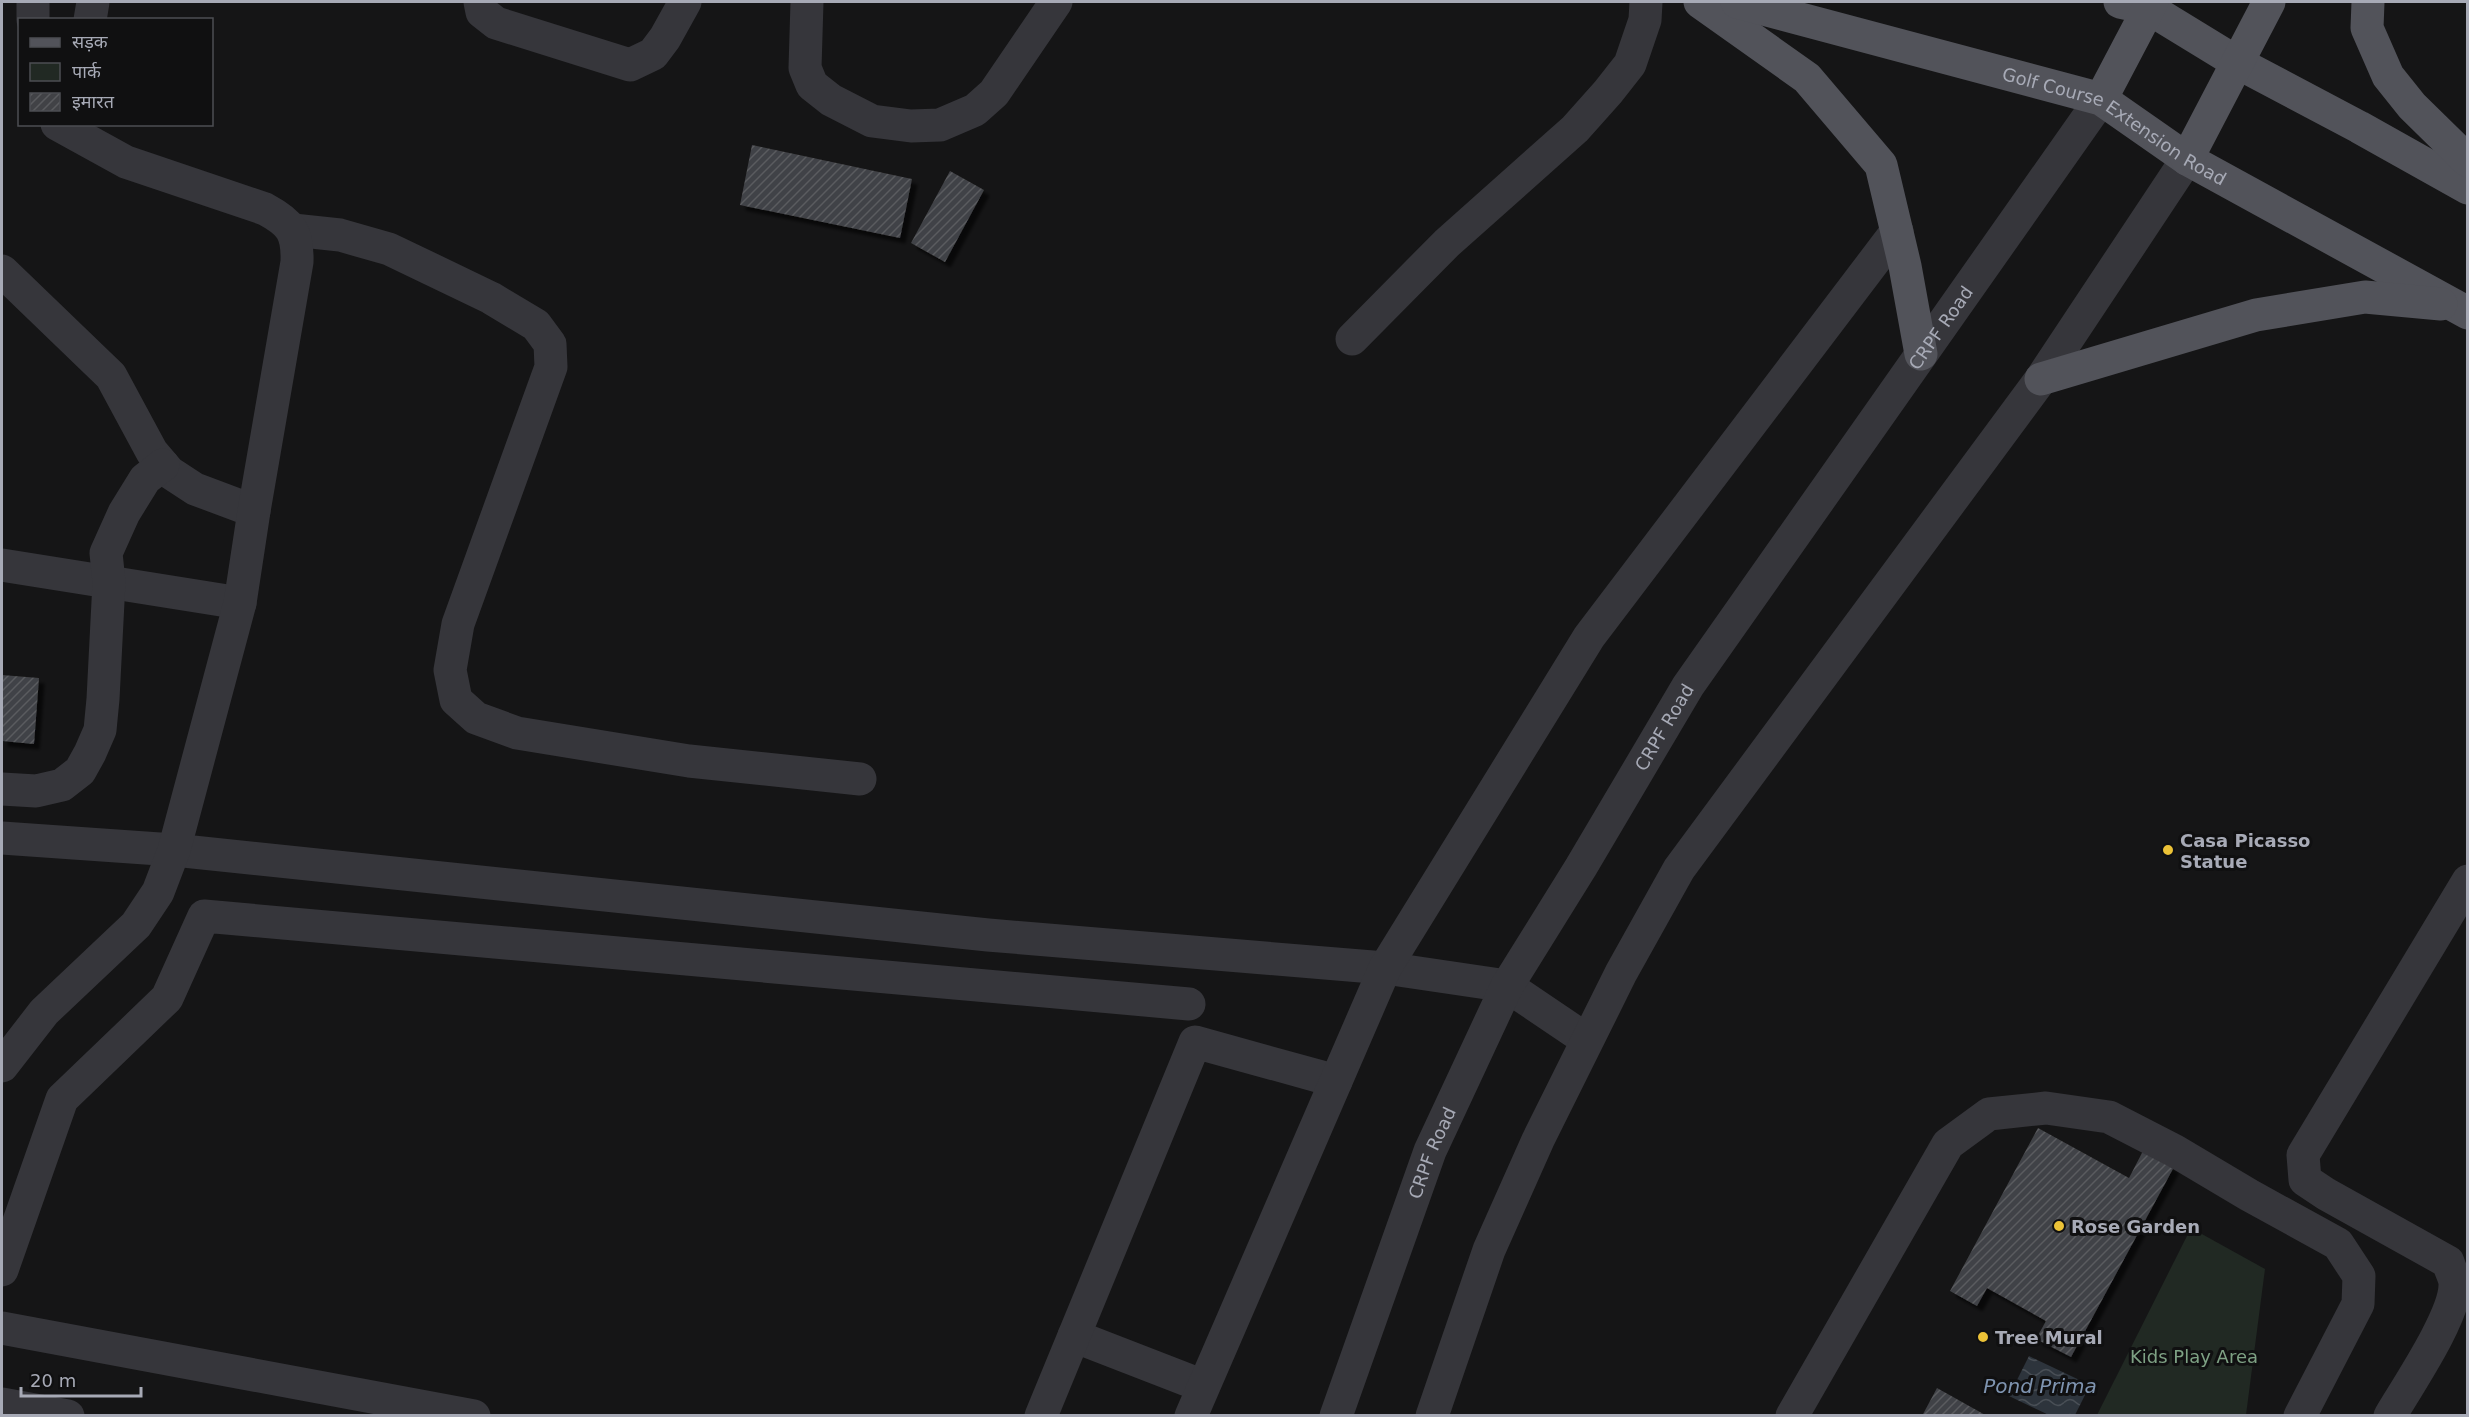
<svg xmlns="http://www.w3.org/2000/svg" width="2469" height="1417" viewBox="0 0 2469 1417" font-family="'DejaVu Sans','Noto Sans Devanagari',sans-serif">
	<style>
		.green { fill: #212923 }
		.water { fill: url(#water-waves) }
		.building { fill: url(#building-hatch); filter: url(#shadow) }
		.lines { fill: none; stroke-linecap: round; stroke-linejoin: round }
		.minor { stroke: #36363b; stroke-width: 33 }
		.major { stroke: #52535a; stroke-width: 33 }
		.poi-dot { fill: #ecc237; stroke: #101011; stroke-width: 2 }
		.labels { text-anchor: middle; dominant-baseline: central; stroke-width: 6; stroke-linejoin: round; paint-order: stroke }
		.street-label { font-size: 18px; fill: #a7aab6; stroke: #101011 }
		.poi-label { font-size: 18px; font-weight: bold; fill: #a7aab6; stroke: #101011; text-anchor: start }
		.park-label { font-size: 18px; fill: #7ea184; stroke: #101011 }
		.water-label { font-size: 20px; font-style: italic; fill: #7f94b0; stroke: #101011 }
	</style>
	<defs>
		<pattern id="water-waves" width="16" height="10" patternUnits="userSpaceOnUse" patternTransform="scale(1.5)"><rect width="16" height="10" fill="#2d343c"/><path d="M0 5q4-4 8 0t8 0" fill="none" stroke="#494f56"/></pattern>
		<pattern id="building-hatch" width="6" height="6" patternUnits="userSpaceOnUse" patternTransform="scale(1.5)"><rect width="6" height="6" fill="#414246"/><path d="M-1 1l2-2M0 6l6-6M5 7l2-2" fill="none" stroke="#5a5b5e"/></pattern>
		<filter id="shadow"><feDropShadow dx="5.5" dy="5.5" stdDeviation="1.5" flood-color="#0009"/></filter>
	</defs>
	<rect width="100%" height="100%" fill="#151516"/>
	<path class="green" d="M2191 1228 2265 1269 2246 1415H2097Z"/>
	<path class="water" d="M2029 1356 2090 1385 2075 1415H2049L2009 1396Z"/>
	<g class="building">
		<path d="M752 145 912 179 900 238 740 205Z"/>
		<path d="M950 171 984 190 945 262 911 243Z"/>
		<path d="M2 675 39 678 34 744 2 741Z"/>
		<path d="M2038 1128 2129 1178 2143 1151 2174 1167 2071 1357 2036 1339 2046 1321 1987 1288 1977 1306 1950 1291Z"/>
		<path d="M1937 1388 1987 1416H1922Z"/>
	</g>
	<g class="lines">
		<g class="minor">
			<path d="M33 2V20"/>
			<path d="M480 2 482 12 496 23 630 65 653 54 665 38 685 2"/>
			<path d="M807 2 805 68 812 85 831 100 872 121 911 126 940 125 975 110 994 93 1056 2"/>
			<path d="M90 20 93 2"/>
			<path d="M293 230 340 235 389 249 491 298 536 325 550 344 551 367 458 624 450 670 456 700 476 718 517 733 689 761 860 779"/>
			<path d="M2 271 111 376 152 452 169 472 195 489 254 511"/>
			<path d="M1352 339 1447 243 1575 129 1608 92 1630 64 1645 20 1646 2"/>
			<path d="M2 565 240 603"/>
			<path d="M2 789 36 791 62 785 80 771 90 753 100 730 103 699 109 582 106 553 124 513 145 479 163 465"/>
			<path d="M2 838 174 850 988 935 1385 968 1507 986 1587 1040"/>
			<path d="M2 1066 44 1012 136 925 158 892 174 850 240 603 254 511 297 262C298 232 291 223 265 209L126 162 57 124"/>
			<path d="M2 1270 62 1099 167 998 204 916 1189 1004"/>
			<path d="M2 1328 474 1416"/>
			<path d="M1074 1336 1203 1386"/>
			<path d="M2 1404 68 1416"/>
			<path d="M1041 1416 1195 1042 1336 1081"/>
			<path d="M1191 1416 1385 968 1589 637 1897 231"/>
			<path id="s1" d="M1336 1416 1430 1151 1507 986 1581 867 1688 686 2101 99"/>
			<path d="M1432 1416 1489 1250 1538 1140 1621 973 1679 869 2041 379 2187 159"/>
			<path d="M1792 1416 1948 1144 1989 1114 2046 1108 2109 1117 2175 1151 2249 1195 2338 1244 2359 1276 2358 1304 2300 1416"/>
			<path d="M2390 1416C2407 1387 2456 1315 2455 1284 2455 1278 2450 1269 2448 1262L2326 1194 2305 1180 2303 1155 2468 881"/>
		</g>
		<g class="major">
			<path d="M1700 2 1807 78 1881 165 1905 266 1921 354"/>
			<path id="s2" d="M1737 2 2101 99 2187 159 2468 313"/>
			<path d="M2120 2 2148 8 2238 63 2359 127 2468 188"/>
			<path d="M2368 2 2367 28 2388 76 2412 106 2468 161"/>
			<path d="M2101 99 2152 2"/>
			<path d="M2187 159 2269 2"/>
			<path d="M2041 379 2256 315 2365 297 2441 304"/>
		</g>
	</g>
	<g class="poi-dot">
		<circle cx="2168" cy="850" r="6"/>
		<circle cx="2059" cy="1226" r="6"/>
		<circle cx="1983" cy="1337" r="6"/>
	</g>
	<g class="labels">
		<g class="street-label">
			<text stroke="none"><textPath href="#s2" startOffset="400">Golf Course Extension Road</textPath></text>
			<text stroke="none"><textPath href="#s1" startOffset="1252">CRPF Road</textPath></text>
			<text stroke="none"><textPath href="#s1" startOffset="766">CRPF Road</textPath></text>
			<text stroke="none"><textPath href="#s1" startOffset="280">CRPF Road</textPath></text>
		</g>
		<g class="poi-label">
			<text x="2180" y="840">Casa Picasso<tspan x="2180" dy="21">Statue</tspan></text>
			<text x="2071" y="1226">Rose Garden</text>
			<text x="1995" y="1337">Tree Mural</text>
		</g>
		<g class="park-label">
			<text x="2194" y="1356">Kids Play Area</text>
		</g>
		<g class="water-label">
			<text x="2040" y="1386">Pond Prima</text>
		</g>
	</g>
	<rect width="2469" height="1417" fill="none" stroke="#a7aab6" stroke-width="6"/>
	<rect x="18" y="18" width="195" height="108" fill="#101011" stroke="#4c4e53" stroke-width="1.5"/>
	<rect x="30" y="38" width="30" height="9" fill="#52535a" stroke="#4c4e53" stroke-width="1.5"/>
	<text x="72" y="48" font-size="18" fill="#a7aab6">सड़क</text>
	<rect x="30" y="63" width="30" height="18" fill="#212923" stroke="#4c4e53" stroke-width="1.5"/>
	<text x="72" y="78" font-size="18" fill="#a7aab6">पार्क</text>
	<rect x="30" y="93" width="30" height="18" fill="url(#building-hatch)" stroke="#4c4e53" stroke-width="1.5"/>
	<text x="72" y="108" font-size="18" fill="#a7aab6">इमारत</text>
	<path d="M21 1387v9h120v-9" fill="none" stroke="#a7aab6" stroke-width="3"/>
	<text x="30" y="1387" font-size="18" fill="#a7aab6" stroke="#101011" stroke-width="4.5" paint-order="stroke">20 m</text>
</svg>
